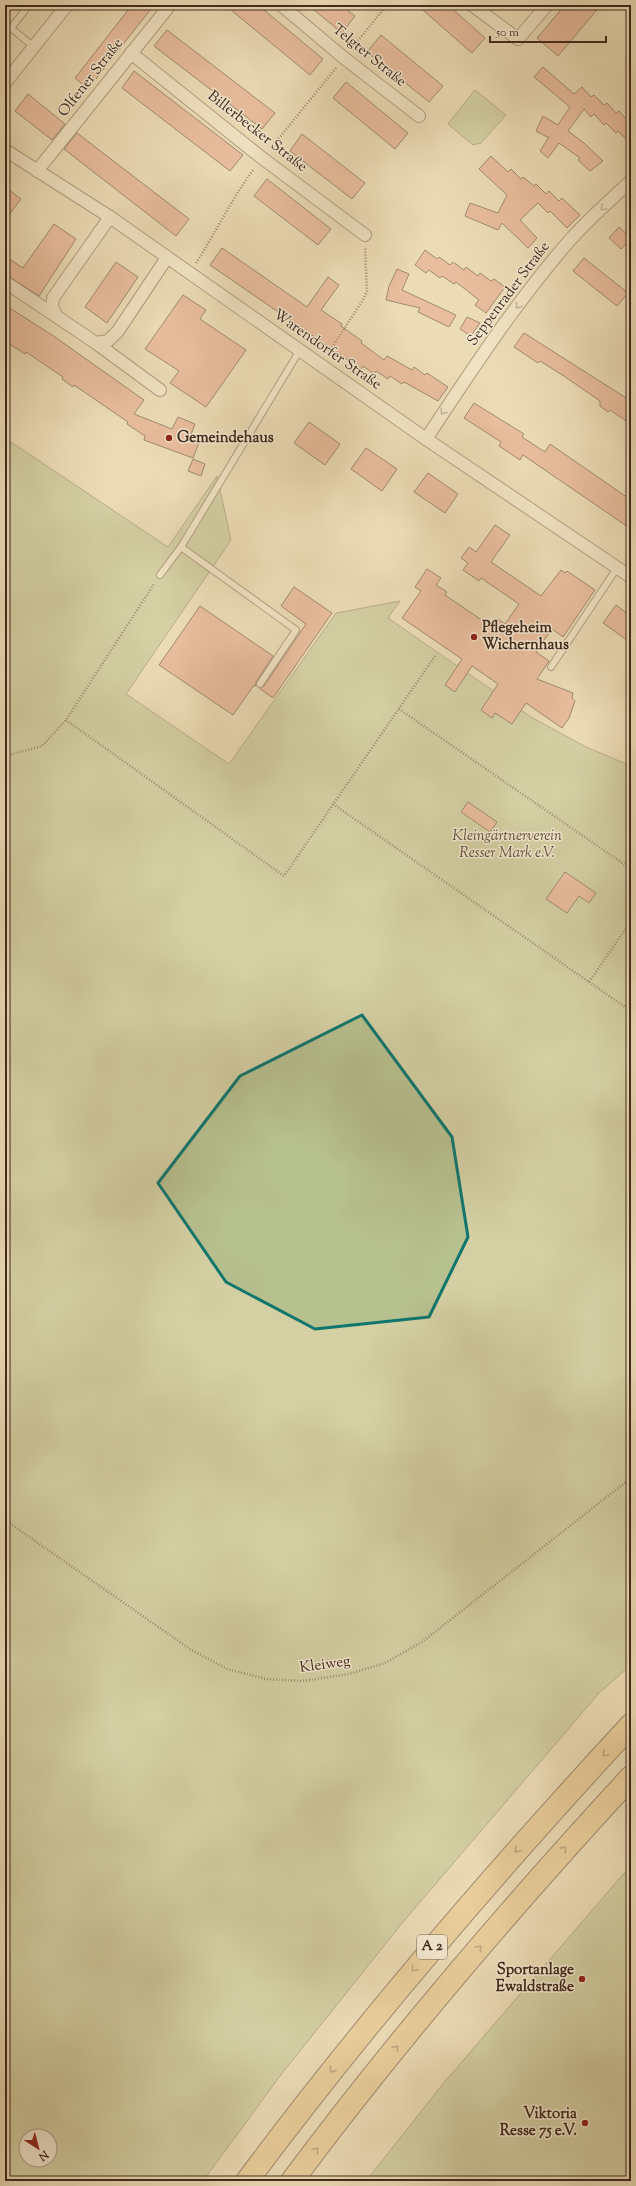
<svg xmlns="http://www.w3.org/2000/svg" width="636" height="2186" viewBox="0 0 636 2186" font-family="'Sorts Mill Goudy',serif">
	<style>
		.green { fill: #b7c08f; stroke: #7c7456; fill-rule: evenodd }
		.building { fill: #e49981; stroke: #40291c }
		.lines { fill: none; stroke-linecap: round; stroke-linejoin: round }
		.lane-casing { stroke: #6b5643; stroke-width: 8 }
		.street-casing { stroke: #6b5643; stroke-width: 14 }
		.highway-casing { stroke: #40291c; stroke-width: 24 }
		.path { stroke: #40291c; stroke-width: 2.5; stroke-dasharray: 1 2; stroke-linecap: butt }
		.lane { stroke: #f3e8d0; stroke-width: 6 }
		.street { stroke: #f3e8d0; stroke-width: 12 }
		.highway { stroke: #e6be7c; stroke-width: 22 }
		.oneway { stroke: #9a8876 }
		.oneway2 { stroke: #8b6c47 }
		.marked { fill: none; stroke: #0f766e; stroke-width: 3; stroke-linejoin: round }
		.poi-dot { fill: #8f2418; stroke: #f3e8d0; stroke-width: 1.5 }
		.labels { text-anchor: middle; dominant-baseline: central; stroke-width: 3; stroke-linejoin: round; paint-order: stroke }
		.shield { fill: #f3e8d0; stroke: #766252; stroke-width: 1 }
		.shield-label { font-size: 14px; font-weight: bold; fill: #40291c }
		.street-label { font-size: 15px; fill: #40291c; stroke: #f3e8d0 }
		.poi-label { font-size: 15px; font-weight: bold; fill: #40291c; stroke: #f3e8d0; text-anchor: start }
		.park-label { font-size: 15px; font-style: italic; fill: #5e4f39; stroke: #f3e8d0 }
	</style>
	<rect width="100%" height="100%" fill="#ecdcb7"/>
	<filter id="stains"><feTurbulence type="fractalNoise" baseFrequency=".005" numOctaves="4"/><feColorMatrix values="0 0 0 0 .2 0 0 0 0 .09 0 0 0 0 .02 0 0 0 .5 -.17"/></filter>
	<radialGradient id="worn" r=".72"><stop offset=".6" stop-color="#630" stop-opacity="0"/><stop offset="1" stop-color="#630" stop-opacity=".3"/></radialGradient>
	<g class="green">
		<path d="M475 90 506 115 481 143 473 145 448 124Z"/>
		<path d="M5 438 168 547 217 476 231 540 126 694 229 764 336 613 400 601 388 618 531 717 586 747 631 766V1665L599 1693 403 1922 280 2076 203 2181H5ZM26 2136H50V2160H26Z"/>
		<path d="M631 1865V2181H366L442 2085Z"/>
	</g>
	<g class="building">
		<path d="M132 5H154L88 89 75 78Z"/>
		<path d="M225 5H258L323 59 310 75Z"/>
		<path d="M308 5H341L355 16 342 33Z"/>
		<path d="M417 5H448L485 38 472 53Z"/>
		<path d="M565 5H601L558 56 537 38Z"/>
		<path d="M167 30 275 113 262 129 154 46Z"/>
		<path d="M381 35 443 86 429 102 367 52Z"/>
		<path d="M543 67 574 94 582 87 591 97 594 95 604 105 607 103 616 113 619 111 631 124V144L618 131 616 133 606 123 604 125 594 114 591 117 584 109 568 131 584 143 603 161 590 171 578 160 580 158 559 143 548 158 540 151 549 137H547L536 131 543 116 558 125 570 107 534 77Z"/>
		<path d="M134 71 243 155 230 171 122 88Z"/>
		<path d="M346 82 408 133 395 149 333 98Z"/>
		<path d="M28 94 65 124 52 140 15 111Z"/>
		<path d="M77 133 189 219 176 236 64 149Z"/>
		<path d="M302 134 365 183 352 199 290 151Z"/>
		<path d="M491 156 508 172 511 169 521 179 523 177 534 186 536 184 546 194 549 191 559 201 562 198 580 215 567 228 550 211 548 213 538 203 520 220 537 238 528 248 502 223 498 230 465 216 470 203 498 213 507 195 479 169Z"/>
		<path d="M267 179 331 229 318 245 254 196Z"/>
		<path d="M5 187 21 199 5 220Z"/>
		<path d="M54 224 76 239 39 296 5 274V256L23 268Z"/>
		<path d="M619 227 631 238 621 249 609 238Z"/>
		<path d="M222 248 307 307 328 277 339 285 321 310 342 324 341 326 362 341 361 343 384 360 387 356 412 370 414 367 425 375 427 373 448 387 438 401 404 382 402 384 390 376 388 379 376 371 374 374 363 366 361 369 210 265Z"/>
		<path d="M425 250 437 259 439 257 450 265 453 262 464 270 466 267 478 276 480 273 491 281 494 279 505 287 486 313 475 305 479 300 456 282 454 284 442 276 440 278 429 270 426 273 415 265Z"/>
		<path d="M584 258 628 293 617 306 573 271Z"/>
		<path d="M116 262 138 277 107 323 85 307Z"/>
		<path d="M397 269 409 274 402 290 456 315 449 327 418 312 420 308 386 300 389 286Z"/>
		<path d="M183 295 206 310 200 319 246 350 206 407 170 383 179 371 145 349Z"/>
		<path d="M5 305 52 335 144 400 134 414 172 429 178 417 195 424 190 437 200 440 193 458 144 440 145 436 127 424 128 422 74 385 73 387 62 379 63 377 26 352 25 354 5 341Z"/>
		<path d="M467 317 480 323 471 336 460 329Z"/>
		<path d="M524 333 631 401V424L610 410 608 412 600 406V401L564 376 540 361 538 363 514 347Z"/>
		<path d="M474 403 524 434 522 437 545 452 550 444 631 500V529L523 455 520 460 499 446 501 442 464 418Z"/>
		<path d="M309 422 340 444 325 465 294 443Z"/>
		<path d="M366 448 397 469 382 491 351 469Z"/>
		<path d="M193 459 205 464 201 476 188 471Z"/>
		<path d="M428 473 458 494 445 513 414 492Z"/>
		<path d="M495 525 510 535 491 562 541 596 561 570 565 573 567 571 595 590 563 637 552 629 536 652 549 661 537 679 573 693 572 698 575 701 569 718 562 728 526 703 512 724 495 713 492 718 481 710 498 684 472 666 455 692 445 685 462 659 402 618 421 591 415 587 427 569 441 578 436 585 447 592 445 595 492 627 498 619 505 624 519 604 481 578 479 581 463 570 468 563 461 558 469 547 476 552Z"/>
		<path d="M294 587 332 613 273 698 259 688 264 686 306 624 281 606Z"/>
		<path d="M616 605 631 616V643L603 623Z"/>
		<path d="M200 606 273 656 256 682V686L254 685 233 715 159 665Z"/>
		<path d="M468 802 497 822 490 832 461 812Z"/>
		<path d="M565 872 596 893 589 903 579 896 567 913 546 899Z"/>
	</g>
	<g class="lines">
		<g class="lane-casing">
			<g id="lane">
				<path d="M29 5 11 28 34 47"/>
				<path d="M181 547 296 630 260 684"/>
				<path d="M160 575 181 547 300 350"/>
				<path d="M551 667 617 568"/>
			</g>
		</g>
		<g class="street-casing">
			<g id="street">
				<path d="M281 5 344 58 419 116"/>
				<path d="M472 5 518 39 547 5"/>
				<path d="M131 53 262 158 365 235"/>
				<path d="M5 83 67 5"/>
				<path d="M5 150 110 217 426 439 631 577"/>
				<path d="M37 171 170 5"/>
				<path d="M5 282 96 343 108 341 118 331 166 259"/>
				<path d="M56 315 52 307 53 298 110 217"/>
				<path d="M96 343 160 390"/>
				<path d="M426 439C471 371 516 302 570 240 589 219 610 200 631 181"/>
			</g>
		</g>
		<g class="highway-casing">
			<g id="highway">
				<path d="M247 2181C366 2021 496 1871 631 1725"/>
				<path d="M292 2181C397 2040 512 1906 631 1777"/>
			</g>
		</g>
		<g class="path">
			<path d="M352 48 387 5"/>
			<path d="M271 148 336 68"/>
			<path d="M196 263C216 232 232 198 254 169"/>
			<path d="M327 355 363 300 367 291 365 247"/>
			<path d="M399 709 631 869"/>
			<path d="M66 720 284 876 435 656"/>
			<path d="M5 756 42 746 66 720 154 584"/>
			<path d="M333 804 589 982 631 921"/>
			<path d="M589 982 631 1011"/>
			<path d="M5 1520 190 1649 227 1669 266 1679 302 1681 349 1674 385 1663 422 1642 631 1478"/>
		</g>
		<use href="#lane" class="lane"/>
		<use href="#street" class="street"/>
		<use href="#highway" class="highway"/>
	</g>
	<defs><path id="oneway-chevron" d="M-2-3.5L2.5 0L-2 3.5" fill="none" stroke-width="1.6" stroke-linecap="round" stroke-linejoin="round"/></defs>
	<g class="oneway">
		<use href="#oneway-chevron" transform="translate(603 208) rotate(135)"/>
		<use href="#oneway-chevron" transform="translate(518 306) rotate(127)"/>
		<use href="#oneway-chevron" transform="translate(443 412) rotate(124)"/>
	</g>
	<g class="oneway2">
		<use href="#oneway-chevron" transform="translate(605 1754) rotate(133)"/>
		<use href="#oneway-chevron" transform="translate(564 1849) rotate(-48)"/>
		<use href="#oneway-chevron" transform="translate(517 1850) rotate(131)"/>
		<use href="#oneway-chevron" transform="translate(479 1948) rotate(-49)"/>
		<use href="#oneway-chevron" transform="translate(414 1969) rotate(129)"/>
		<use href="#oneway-chevron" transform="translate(396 2048) rotate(-51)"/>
		<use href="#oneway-chevron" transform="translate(332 2070) rotate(129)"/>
		<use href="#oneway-chevron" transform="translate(316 2150) rotate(-53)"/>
	</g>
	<path d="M0 0H636V2186H0ZM362 1015 452 1137 468 1237 429 1317 315 1329 226 1282 158 1183 240 1076Z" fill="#ecdcb7" fill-opacity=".55" fill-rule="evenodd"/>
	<path class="marked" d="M362 1015 452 1137 468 1237 429 1317 315 1329 226 1282 158 1183 240 1076Z"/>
	<g class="poi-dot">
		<circle cx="169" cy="438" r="4"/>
		<circle cx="474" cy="637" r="4"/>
		<circle cx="582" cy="1979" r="4"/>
		<circle cx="585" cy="2123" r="4"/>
	</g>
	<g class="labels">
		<rect class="shield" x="417" y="1935" width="30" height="24" rx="3"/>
		<g class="shield-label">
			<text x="432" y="1947">A 2</text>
		</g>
		<g class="street-label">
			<text transform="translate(369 56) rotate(39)">Telgter Straße</text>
			<text transform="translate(91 78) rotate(-52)">Olfener Straße</text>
			<text transform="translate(257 132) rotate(38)">Billerbecker Straße</text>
			<text transform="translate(509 294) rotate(-53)">Seppenrader Straße</text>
			<text transform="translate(327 350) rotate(35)">Warendorfer Straße</text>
			<text transform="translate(325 1665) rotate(-8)">Kleiweg</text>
		</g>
		<g class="poi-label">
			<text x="177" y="438">Gemeindehaus</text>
			<text x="482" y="628">Pflegeheim<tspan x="482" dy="17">Wichernhaus</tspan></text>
			<text x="574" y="1970" text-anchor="end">Sportanlage<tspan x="574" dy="17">Ewaldstraße</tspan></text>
			<text x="577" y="2114" text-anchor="end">Viktoria<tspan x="577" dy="17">Resse 75 e.V.</tspan></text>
		</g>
		<g class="park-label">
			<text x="507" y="836">Kleingärtnerverein<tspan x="507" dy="17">Resser Mark e.V.</tspan></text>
		</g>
	</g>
	<rect width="636" height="2186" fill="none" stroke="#ecdcb7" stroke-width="20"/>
	<rect x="6" y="6" width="624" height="2174" fill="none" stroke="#40291c" stroke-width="2"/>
	<rect x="10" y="10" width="616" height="2166" fill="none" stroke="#40291c"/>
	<g transform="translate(38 2148) rotate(144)"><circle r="19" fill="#f3e8d0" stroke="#ab9c88"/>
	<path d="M0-3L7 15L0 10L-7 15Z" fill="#8f2418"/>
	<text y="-6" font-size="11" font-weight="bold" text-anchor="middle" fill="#40291c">N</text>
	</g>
	<path d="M490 36v6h116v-6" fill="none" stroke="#40291c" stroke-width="2"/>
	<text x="496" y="36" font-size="12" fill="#40291c" stroke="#f3e8d0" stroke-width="3" paint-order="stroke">50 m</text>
	<rect width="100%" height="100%" filter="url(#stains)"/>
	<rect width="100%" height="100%" fill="url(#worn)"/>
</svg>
